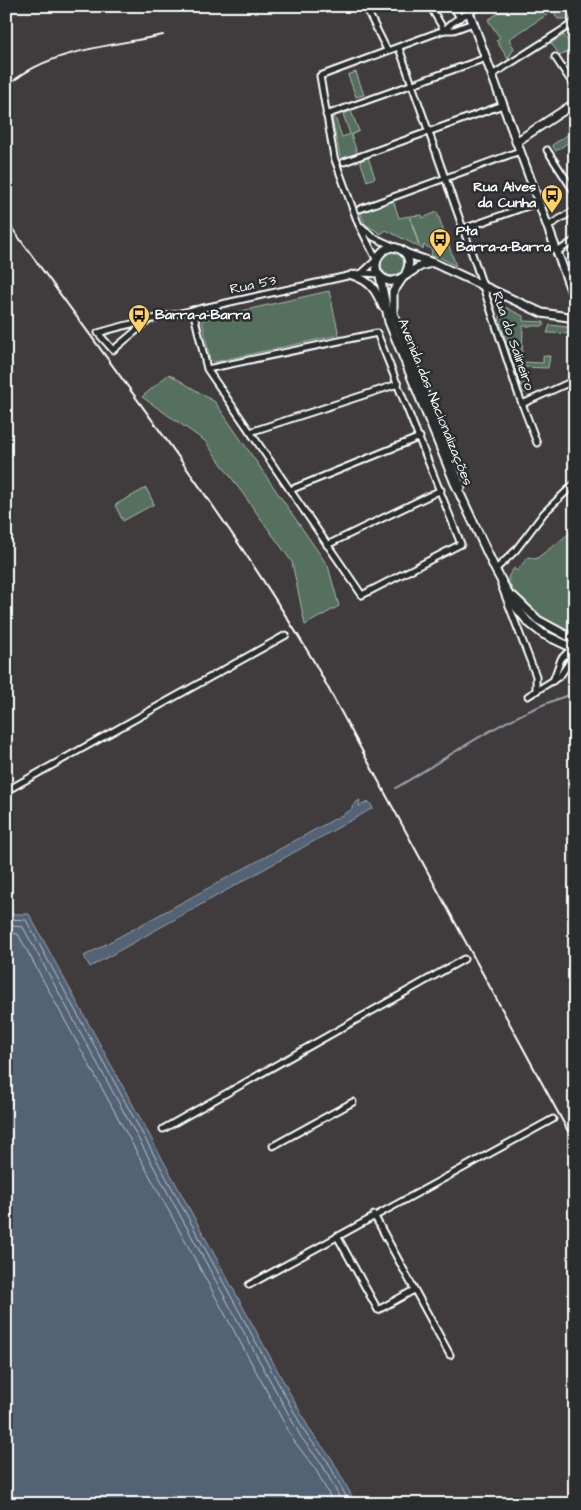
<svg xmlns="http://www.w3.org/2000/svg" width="581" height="1510" viewBox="0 0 581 1510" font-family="'Architects Daughter',sans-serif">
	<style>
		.green { fill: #56705e; stroke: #aab8ae }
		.water { fill: #526475; stroke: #97a2ac }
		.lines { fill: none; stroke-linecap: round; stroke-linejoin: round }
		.shore { stroke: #bac1c8; stroke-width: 1 }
		.stream { stroke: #97a2ac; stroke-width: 2 }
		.street-casing { stroke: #fff; stroke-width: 9 }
		.secondary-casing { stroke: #fff; stroke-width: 11 }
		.street { stroke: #2a2d2e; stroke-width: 5 }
		.secondary { stroke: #2a2d2e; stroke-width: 7 }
		.rail { stroke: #fff; stroke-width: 2 }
		.labels { text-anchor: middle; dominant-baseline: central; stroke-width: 5; stroke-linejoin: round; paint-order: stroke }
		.poi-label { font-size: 14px; font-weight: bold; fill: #fff; stroke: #2a2d2e; text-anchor: start }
		.street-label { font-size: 14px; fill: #fff; stroke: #2a2d2e }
	</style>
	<rect width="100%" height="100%" fill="#403c3d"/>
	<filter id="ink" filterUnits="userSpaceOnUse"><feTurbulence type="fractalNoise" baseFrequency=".02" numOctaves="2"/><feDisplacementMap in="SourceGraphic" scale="10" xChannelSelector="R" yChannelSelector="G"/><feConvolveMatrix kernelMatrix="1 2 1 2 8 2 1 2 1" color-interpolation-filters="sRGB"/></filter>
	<g filter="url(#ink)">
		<g class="green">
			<path d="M508 6H562L571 19H558L553 11 509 39 514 48 508 59 496 40 500 38 488 20Z"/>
			<path d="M564 35 573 48 560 56 551 43Z"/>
			<path d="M356 72 364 95 356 97 348 75Z"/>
			<path d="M351 111 359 131 351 135 358 155 341 161 332 119 335 117 342 137 350 134 343 114Z"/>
			<path d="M575 130V138L556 151 552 145Z"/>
			<path d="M368 157 375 178 367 181 360 160Z"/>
			<path d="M393 200 399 218 409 216 419 245 410 216 422 215 423 218 437 212 456 266 439 257 431 256 432 250 424 245 423 249 386 230 381 234 365 224 360 212Z"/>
			<circle cx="393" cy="264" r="12"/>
			<path d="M329 291 339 335 214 362 210 360 202 320Z"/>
			<path d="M503 306 523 316V321L544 322V326H523L522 362 543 363V356H550L548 368 520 367 526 392 523 393 499 319Z"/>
			<path d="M550 325 575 328V334L547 333Z"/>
			<path d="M169 374 215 402 328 566 339 606 305 625 292 562 205 441 142 397Z"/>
			<path d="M146 488 154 504 123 521 115 505Z"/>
			<path d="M575 529V635C551 623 514 607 508 577L514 568 517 571 528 557 536 559Z"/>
		</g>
		<g class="water">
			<path d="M360 800 359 806 369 802 373 808 90 967 84 956 351 810 354 804Z"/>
			<path d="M6 914H29L311 1432 332 1459 356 1504H6Z"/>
		</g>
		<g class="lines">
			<g class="shore">
				<path d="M6 919 26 920 306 1434 328 1462 350 1504"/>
				<path d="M6 925 23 927 301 1437 323 1466 343 1504"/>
				<path d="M6 933 18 934 294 1441 316 1470 334 1504"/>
			</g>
			<path class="stream" d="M396 788C453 754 510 713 575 693"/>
			<g class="street-casing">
				<g id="street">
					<path d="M365 6 387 50"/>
					<path d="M430 6 444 30"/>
					<path d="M453 6 460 18"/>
					<path d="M444 30 453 22 479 6"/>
					<path d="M399 48 476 265 518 393 537 443"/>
					<path d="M555 57 575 87"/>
					<path d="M492 75 575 22"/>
					<path d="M326 115 486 58"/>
					<path d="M547 150 575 193"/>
					<path d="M344 162 503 105"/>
					<path d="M360 209 520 151"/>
					<path d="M548 226 575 210"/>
					<path d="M362 227 373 237 395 247"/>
					<path d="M463 229 539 202"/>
					<path d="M557 252 575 240"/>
					<path d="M376 259 358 223 334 157 320 76 444 30H454L473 23"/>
					<path d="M363 272 376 260"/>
					<path d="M193 310 207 369 362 595 461 544 377 333 207 369"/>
					<path d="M149 320 113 350 98 333C134 322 171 315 208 307L352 275 363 273 379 274"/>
					<path d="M522 404 575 380"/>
					<path d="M250 432 398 384"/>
					<path d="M290 490 420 437"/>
					<path d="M327 545 441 490"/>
					<path d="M495 570 515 551 544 513 575 483"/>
					<path d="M501 585 536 676V691"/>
					<path d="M553 681 561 659 574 646"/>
					<path d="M528 696 560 676 575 654"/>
					<path d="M6 791 286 635"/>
					<path d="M163 1129 464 959"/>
					<path d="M273 1146 353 1102"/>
					<path d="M374 1215 450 1355"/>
					<path d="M337 1236 378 1310 414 1290"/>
					<path d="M249 1285 553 1119"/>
				</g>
			</g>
			<g class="secondary-casing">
				<g id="secondary">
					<path d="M469 12 575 301"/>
					<path d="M516 142 575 103"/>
					<path d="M405 253 436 264 542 313 575 318"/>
					<path d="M406 273C413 260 406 248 391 247 374 251 369 276 389 281 403 283 414 265 428 264"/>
					<path d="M352 275C371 281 376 290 383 307"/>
					<path d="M380 276 389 322 454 481 495 569 515 606 528 622 543 634 575 649"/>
					<path d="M403 277 393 292V313L461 487"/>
					<path d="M514 597 538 620 575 640"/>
				</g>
			</g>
			<use href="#street" class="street"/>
			<use href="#secondary" class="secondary"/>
			<g class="rail">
				<path d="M6 88C42 50 113 46 163 35"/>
				<path d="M6 220C111 365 221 507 313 660L575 1144"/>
			</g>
		</g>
	</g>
	<defs>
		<g id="bus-pin" transform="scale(1.125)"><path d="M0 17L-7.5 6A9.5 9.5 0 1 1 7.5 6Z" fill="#ffd166" stroke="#2a2d2e"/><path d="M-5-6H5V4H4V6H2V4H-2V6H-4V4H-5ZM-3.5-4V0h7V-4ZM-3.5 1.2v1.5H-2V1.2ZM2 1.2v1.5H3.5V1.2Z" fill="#111"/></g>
	</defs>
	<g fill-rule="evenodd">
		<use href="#bus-pin" x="552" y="195"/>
		<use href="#bus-pin" x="440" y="239"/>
		<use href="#bus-pin" x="139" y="315"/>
	</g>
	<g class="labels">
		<g class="poi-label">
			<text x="536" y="187" text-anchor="end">Rua Alves<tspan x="536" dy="16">da Cunha</tspan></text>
			<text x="456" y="231">Pta<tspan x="456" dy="16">Barra-a-Barra</tspan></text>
			<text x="155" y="315">Barra-a-Barra</text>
		</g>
		<g class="street-label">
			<text transform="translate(253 285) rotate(-12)">Rua 53</text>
			<text transform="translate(513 341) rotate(71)">Rua do Salineiro</text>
			<text transform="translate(435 402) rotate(68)">Avenida das Nacionalizações</text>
		</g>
	</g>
	<rect width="581" height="1510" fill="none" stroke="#2a2d2e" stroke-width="25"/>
	<rect x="12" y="12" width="556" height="1485" fill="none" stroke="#fff" stroke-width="2" filter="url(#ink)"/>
</svg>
